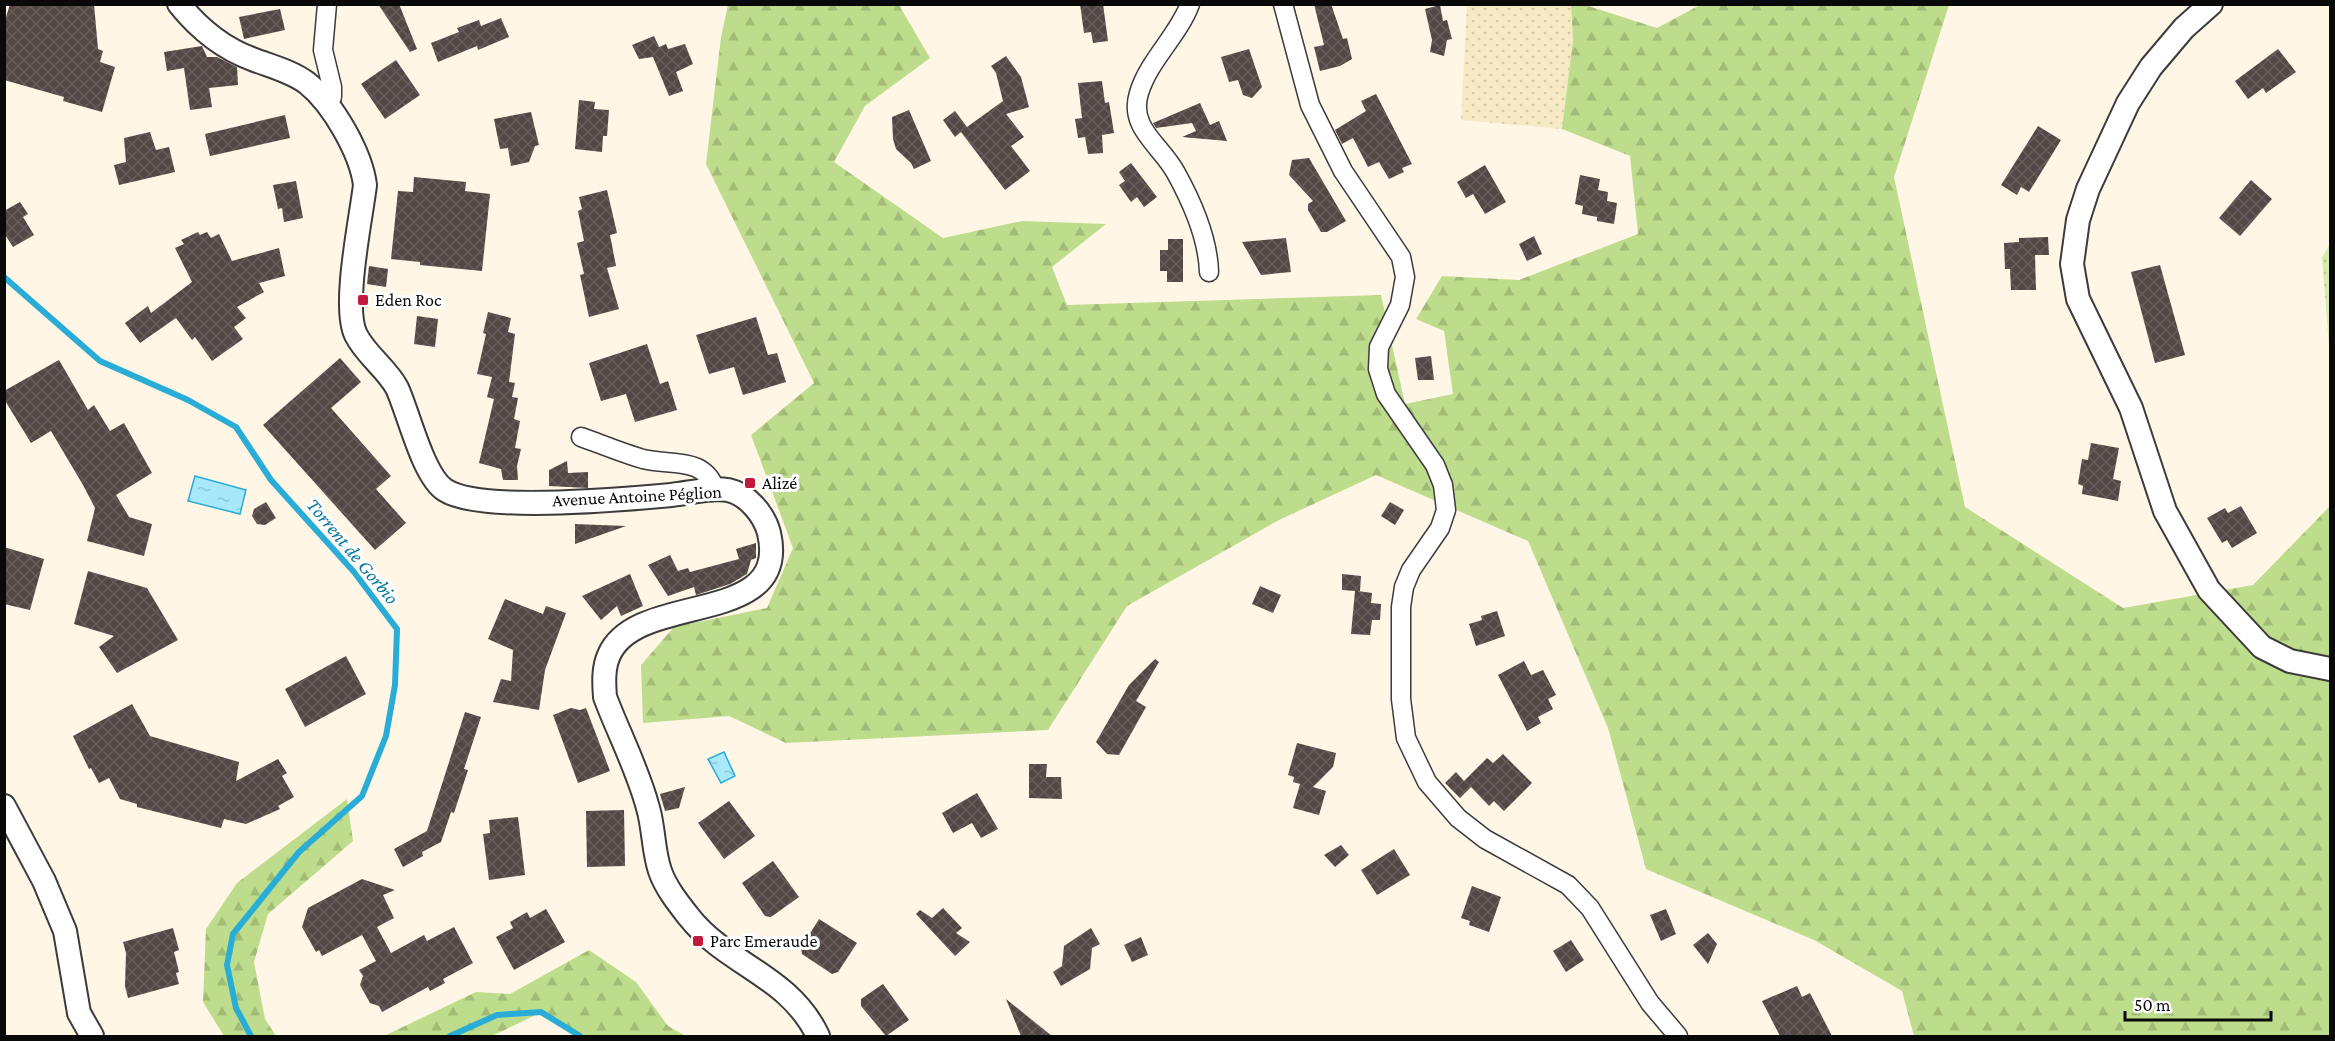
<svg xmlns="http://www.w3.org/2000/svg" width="2335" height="1041" viewBox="0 0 2335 1041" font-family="'Crimson Pro',serif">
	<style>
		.farmland { fill: url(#farmland-dots) }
		.forest { fill: url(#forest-firs) }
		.park { fill: url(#park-dots) }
		.water { fill: url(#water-ripples); stroke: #29add6; stroke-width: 1.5 }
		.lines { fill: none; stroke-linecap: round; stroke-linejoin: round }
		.stream { stroke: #29add6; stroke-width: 6 }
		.building { fill: url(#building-cross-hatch) }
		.minor-casing { stroke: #3c3c3c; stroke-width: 21 }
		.tertiary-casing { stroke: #3c3c3c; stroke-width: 26 }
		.minor { stroke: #fff; stroke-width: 18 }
		.tertiary { stroke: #fff; stroke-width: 22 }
		.poi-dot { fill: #c11a3d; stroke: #fff; stroke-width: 2 }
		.labels { text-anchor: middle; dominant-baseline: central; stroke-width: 6; stroke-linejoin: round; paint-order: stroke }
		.poi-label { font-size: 18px; fill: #090909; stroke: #fff; text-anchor: start }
		.street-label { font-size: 18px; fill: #090909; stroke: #fff }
		.water-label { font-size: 20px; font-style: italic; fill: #0c79a2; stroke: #fff }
	</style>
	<defs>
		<pattern id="farmland-dots" width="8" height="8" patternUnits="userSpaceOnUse" patternTransform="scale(1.5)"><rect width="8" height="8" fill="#f6eac5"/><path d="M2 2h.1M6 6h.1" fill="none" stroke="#d2c7a8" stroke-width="1.8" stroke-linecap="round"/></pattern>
		<pattern id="forest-firs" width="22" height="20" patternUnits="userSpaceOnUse" patternTransform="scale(1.5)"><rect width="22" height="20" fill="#bedd8c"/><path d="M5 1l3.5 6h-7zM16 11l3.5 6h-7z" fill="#a2bc77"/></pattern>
		<pattern id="park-dots" width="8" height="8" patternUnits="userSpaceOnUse" patternTransform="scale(1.5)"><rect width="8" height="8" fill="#d8ebae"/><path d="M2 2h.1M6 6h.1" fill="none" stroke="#b8c894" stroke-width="1.8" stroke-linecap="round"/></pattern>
		<pattern id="water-ripples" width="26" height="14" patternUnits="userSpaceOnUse" patternTransform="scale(1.5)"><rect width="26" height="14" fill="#a7e9fa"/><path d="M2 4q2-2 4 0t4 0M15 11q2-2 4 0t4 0" fill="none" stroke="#8ec6d5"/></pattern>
		<pattern id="building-cross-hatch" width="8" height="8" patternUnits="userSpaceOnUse" patternTransform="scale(1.5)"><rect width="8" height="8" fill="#534845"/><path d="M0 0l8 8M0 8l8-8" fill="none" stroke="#675e5b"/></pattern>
	</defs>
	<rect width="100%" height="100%" fill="#fff6e6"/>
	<path class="farmland" d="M1467 5H1571L1573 40 1562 129 1461 120Z"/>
	<g class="forest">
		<path d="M728 5H899L930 58 865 106 834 162 943 238 1022 221 1106 224 1052 267 1067 305 1381 295 1405 404 1453 394 1444 331 1416 319 1442 276 1519 280 1638 234 1630 156 1562 129 1573 40 1571 5H1585L1657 28 1700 5H1949L1894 177 1965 507 2123 608 2253 585 2330 506V1036H1914L1902 991 1814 940 1646 869 1608 728 1528 541 1376 475 1279 520 1127 606 1048 730 786 743 729 716 643 723 641 665 674 627 767 608 793 548 751 435 814 383 706 164 721 37Z"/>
		<path d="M347 799 353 841 268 914 254 962 265 1019 276 1036H224L203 1002 206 929 237 883Z"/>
		<path d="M589 950 636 982 668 1026 686 1036H582L538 1014 492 1036H384L476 992 510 994Z"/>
	</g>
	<path class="park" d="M2330 243V358L2322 258Z"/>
	<g class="water">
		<path d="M195 476 246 490 240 514 188 501Z"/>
		<path d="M724 752 735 776 721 783 708 759Z"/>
	</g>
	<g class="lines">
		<g class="stream">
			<path d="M4 277 100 361 188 400 236 427 271 480 354 572 397 629 395 685 386 736 362 796 299 852 233 934 227 965 236 1008 251 1036"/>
			<path d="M450 1036 497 1015 541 1012 580 1036"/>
		</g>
	</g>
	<g class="building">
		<path d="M10 4H94L98 49 103 51 100 62 115 67 102 112 63 101 64 97 4 80V24Z"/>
		<path d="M378 4H399L417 49 410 52Z"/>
		<path d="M1080 4H1103L1108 41 1093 43 1091 32 1084 33Z"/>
		<path d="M1314 4H1331L1343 39 1347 38 1352 59 1340 66 1320 71 1314 47 1324 45Z"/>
		<path d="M1440 5 1443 21 1447 20 1452 39 1447 40 1444 56 1430 52 1432 40 1425 9Z"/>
		<path d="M280 9 285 30 244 39 239 17Z"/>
		<path d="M501 18 509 37 478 50 477 46 438 62 431 43 459 32 457 28 479 20 481 26Z"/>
		<path d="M654 36 659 47 666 44 668 49 685 44 693 64 676 72 683 91 669 96 653 57 639 59 632 45Z"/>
		<path d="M202 46 207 57H217L237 67 238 85 209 88 212 107 190 110 184 68 167 71 164 52Z"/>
		<path d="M1249 49 1262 87 1252 98 1243 95 1238 80 1229 82 1221 57Z"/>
		<path d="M2278 49 2296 72 2266 93 2263 88 2248 99 2235 81Z"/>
		<path d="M1006 56 1021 77 1029 107 1006 114 1024 137 1011 146 1030 171 1005 190 961 132 955 137 943 120 955 111 967 127 1003 101 996 73 991 66Z"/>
		<path d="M396 60 420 95 385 119 361 84Z"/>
		<path d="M1102 81 1105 103 1109 102 1114 133 1102 135 1103 153 1088 154 1085 137 1078 138 1075 119 1082 118 1078 83Z"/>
		<path d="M1376 94 1412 164 1402 168 1404 172 1389 179 1379 162 1368 167 1353 138 1342 144 1335 130 1366 111 1361 101Z"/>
		<path d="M579 100 595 102 594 109 609 110 607 136H603L602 152 575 149Z"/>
		<path d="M1200 103 1210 125 1219 121 1227 141 1182 137 1196 131 1192 123 1156 128 1153 123Z"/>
		<path d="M909 110 931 161 914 169 911 163 896 149 893 139 892 117Z"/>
		<path d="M531 112 539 145 535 146 529 162 511 166 508 148 500 149 494 119Z"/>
		<path d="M285 115 290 138 210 156 205 134Z"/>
		<path d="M2038 126 2061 140 2029 192 2021 187 2017 195 2001 185Z"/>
		<path d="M150 132 156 150 169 147 175 172 119 185 114 165 126 162 124 138Z"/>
		<path d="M1309 158 1346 221 1327 232H1321L1308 210V204L1313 201 1289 175 1292 160Z"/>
		<path d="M1131 163 1157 197 1144 207 1137 197 1131 202 1119 185 1125 181 1119 172Z"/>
		<path d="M1485 165 1506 202 1485 214 1473 194 1466 198 1457 182Z"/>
		<path d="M1580 175 1600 179 1598 190 1608 192 1607 201 1617 203 1614 224 1597 221V217L1582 214 1583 206 1575 204Z"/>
		<path d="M414 177 466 182 465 191 490 194 482 271 420 265V262L391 259 398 191 413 192Z"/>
		<path d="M2251 180 2272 199 2240 236 2219 218Z"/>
		<path d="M296 181 303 218 284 222 282 208 278 209 273 185Z"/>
		<path d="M607 190 617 233 610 235 616 266 607 268 619 309 589 317 580 275 584 274 577 243 584 241 578 211 582 209 579 197Z"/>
		<path d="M20 202 28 214 23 217 34 235 13 247 4 233V211Z"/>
		<path d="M198 232 200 235 207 232 211 238 219 234 232 261 279 248 285 276 259 283 264 292 237 307 246 318 234 327 243 339 212 361 195 337 192 340 176 318 140 343 125 323 148 306 151 313 192 282 175 248 184 244 181 240Z"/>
		<path d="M1534 236 1542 254 1527 261 1519 244Z"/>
		<path d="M2048 237 2049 255H2035L2036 290H2011L2010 269H2005L2004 243 2019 242V238Z"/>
		<path d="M1286 238 1291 272 1261 275 1242 242Z"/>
		<path d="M1168 239H1183V282H1167V271H1160V250H1168Z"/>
		<path d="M2160 265 2185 355 2155 363 2131 272Z"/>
		<path d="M369 266 388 269 386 287 367 284Z"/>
		<path d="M488 312 511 318 508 332 515 334 509 382 515 383 512 397 518 398 514 419 520 421 515 448 521 449 517 466 518 480H503L501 469 479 463 494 399 487 397 492 377 477 374 486 334 483 333Z"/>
		<path d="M417 316 438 319 435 347 414 344Z"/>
		<path d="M756 317 768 355 777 353 786 382 743 395 734 367 709 374 696 335Z"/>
		<path d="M647 344 660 384 668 381 677 410 635 422 626 394 601 401 589 363Z"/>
		<path d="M1431 356 1434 380H1418L1415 358Z"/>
		<path d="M340 358 361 382 331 408 391 476 376 489 406 523 375 550 263 425Z"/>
		<path d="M59 360 88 410 94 405 110 431 124 423 152 473 116 495 129 517 152 524 144 556 87 541 95 508 83 485 51 431 31 443 4 399V391Z"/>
		<path d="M2091 443 2119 448 2113 479 2121 481 2118 501 2082 494 2083 486 2078 484 2082 459 2088 460Z"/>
		<path d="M567 461 568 473 588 472V488L549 486V470Z"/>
		<path d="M266 502 276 518 265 525 257 524 252 516 254 509Z"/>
		<path d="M1390 502 1404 510 1395 525 1381 516Z"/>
		<path d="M2241 506 2257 533 2232 548 2227 540 2222 543 2207 518 2225 508 2228 513Z"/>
		<path d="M575 524 626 526 575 544Z"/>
		<path d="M756 543V558L751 560 747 574 730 584 696 595 694 587 668 596 648 565 670 555 678 571 688 568 690 572 739 559 736 549Z"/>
		<path d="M4 547 44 559 30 610 4 604Z"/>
		<path d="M88 571 147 588 178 640 117 673 99 647 114 636 74 624Z"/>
		<path d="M630 574 643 606 621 616 617 606 601 620 582 596Z"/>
		<path d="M1342 574 1361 576 1360 591H1358L1372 593 1371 603 1381 604 1380 620H1372L1370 635 1351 634 1355 591 1342 590Z"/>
		<path d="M1260 586 1281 595 1273 613 1252 604Z"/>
		<path d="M505 599 543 614 546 606 566 613 545 670 539 710 493 702 501 679 511 681 513 650 488 639Z"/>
		<path d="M1497 611 1505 636 1476 646 1469 624 1482 620 1481 616Z"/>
		<path d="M346 656 366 694 305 727 285 689Z"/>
		<path d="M1155 659 1159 662 1136 701 1146 707 1119 755 1107 754 1096 742 1129 685Z"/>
		<path d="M1524 661 1531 675 1543 670 1556 695 1548 699 1553 709 1538 717 1541 723 1527 731 1498 675Z"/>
		<path d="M132 704 150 736 239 762 236 781 278 759 287 773 282 776 294 797 278 806 280 809 246 824 224 819 221 828 137 807V804L120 799 109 778 99 783 91 768 89 769 73 736Z"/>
		<path d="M571 708 580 710 586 708 610 771 578 783 553 715Z"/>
		<path d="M465 712 481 717 464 769 468 770 454 813 451 812 441 842 422 852 423 856 403 867 394 849 427 831Z"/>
		<path d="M1297 743 1336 753 1333 767 1313 787 1326 791 1319 815 1293 808 1300 784 1293 782 1294 777 1288 775Z"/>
		<path d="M1503 754 1532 783 1504 811 1494 801 1489 806 1471 787 1460 798 1445 783 1456 772 1464 781 1487 758 1493 763Z"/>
		<path d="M1029 764H1047L1046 777H1061L1062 799 1029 798Z"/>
		<path d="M685 787 679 808 665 811 660 794Z"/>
		<path d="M977 793 998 829 981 838 972 823 953 833 942 813Z"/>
		<path d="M729 801 755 836 724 859 698 823Z"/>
		<path d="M624 810 625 866 587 867 586 811Z"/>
		<path d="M518 817 525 875 489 880 483 834 490 833 489 820Z"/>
		<path d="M1341 845 1349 855 1335 867 1324 855Z"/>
		<path d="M1394 849 1410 875 1377 895 1361 870Z"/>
		<path d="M773 861 799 897 771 917 765 916 742 883Z"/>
		<path d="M362 879 395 890 383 895 394 918 377 927 391 953 424 935 427 941 454 927 473 963 443 979 445 983 430 991 428 987 382 1012 379 1006 370 1003 360 985 363 976 359 970 376 961 362 935 322 956 319 950 316 952 302 927 308 908Z"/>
		<path d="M1472 886 1501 897 1489 932 1469 925 1470 921 1461 918Z"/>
		<path d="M943 908 962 928 956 933 970 942 955 956 916 914 920 910 932 918Z"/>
		<path d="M546 909 565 942 514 970 496 937 513 928 510 922 527 912 530 918Z"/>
		<path d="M1666 909 1676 934 1661 941 1650 915Z"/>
		<path d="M819 919 857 943 838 972 832 974 802 954 801 948Z"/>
		<path d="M173 928 179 950 174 952 179 972 176 973 179 984 128 998 125 986 126 953 123 942Z"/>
		<path d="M1091 928 1100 944 1092 948 1090 969 1061 986 1053 972 1062 966 1064 946Z"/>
		<path d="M1708 933 1717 944 1708 964 1693 945Z"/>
		<path d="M1141 937 1148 955 1132 962 1124 945Z"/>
		<path d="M1571 940 1584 960 1566 972 1553 951Z"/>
		<path d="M883 984 909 1020 886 1036 861 1006V999Z"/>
		<path d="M1797 986 1802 997 1810 993 1832 1036H1780L1762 1001Z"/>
		<path d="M1006 999 1052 1036H1021Z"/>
	</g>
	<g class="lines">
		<g class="minor-casing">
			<g id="minor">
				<path d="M1190 4C1178 36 1149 60 1139 93 1128 128 1161 145 1176 173 1192 202 1208 238 1209 272"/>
				<path d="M1283 4 1310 105 1343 171 1401 257 1405 277 1400 305 1379 347 1378 369 1386 394 1435 465 1443 485 1446 510 1440 528 1411 570 1404 587 1401 607V699L1406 738 1427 782 1458 818 1485 839 1568 885 1590 908 1650 1003 1678 1036"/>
				<path d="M326 104 332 97V87L323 50 327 4"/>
				<path d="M581 437C601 444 622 453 643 459 670 466 704 456 715 489"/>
			</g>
		</g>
		<g class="tertiary-casing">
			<g id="tertiary">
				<path d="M179 4C199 29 222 48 252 59 270 66 291 71 307 83 333 104 361 153 365 185 361 219 342 307 356 335 366 355 387 369 397 388 409 414 423 476 445 490 480 513 626 499 671 495 690 493 710 487 728 490 747 494 764 514 769 533 791 629 637 590 609 655 603 668 604 683 605 697 619 734 638 770 648 808 654 828 653 851 660 871 666 888 678 903 689 917 728 966 789 975 818 1036"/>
				<path d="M2211 4 2184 28 2151 67 2128 103 2088 189 2078 220 2072 264 2078 299 2131 408 2165 511 2209 590 2262 647 2290 661 2330 669"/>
				<path d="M4 806 44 881 65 931 79 1013 92 1036"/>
			</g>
		</g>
		<use href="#minor" class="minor"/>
		<use href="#tertiary" class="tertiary"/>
	</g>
	<g class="poi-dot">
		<rect x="357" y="294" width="12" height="12" rx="3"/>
		<rect x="744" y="477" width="12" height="12" rx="3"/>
		<rect x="692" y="935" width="12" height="12" rx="3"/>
	</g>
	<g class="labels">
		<g class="poi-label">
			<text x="375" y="300">Eden Roc</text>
			<text x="762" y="483">Alizé</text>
			<text x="710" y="941">Parc Emeraude</text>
		</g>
		<g class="street-label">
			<text transform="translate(637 496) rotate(-3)">Avenue Antoine Péglion</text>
		</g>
		<g class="water-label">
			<text transform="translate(353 551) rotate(50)">Torrent de Gorbio</text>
		</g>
	</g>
	<rect width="2335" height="1041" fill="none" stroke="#090909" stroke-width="12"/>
	<path d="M2125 1011v9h146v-9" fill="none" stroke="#090909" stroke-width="3"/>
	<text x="2134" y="1011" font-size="18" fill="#090909" stroke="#ffffff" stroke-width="4.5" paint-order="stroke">50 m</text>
</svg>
